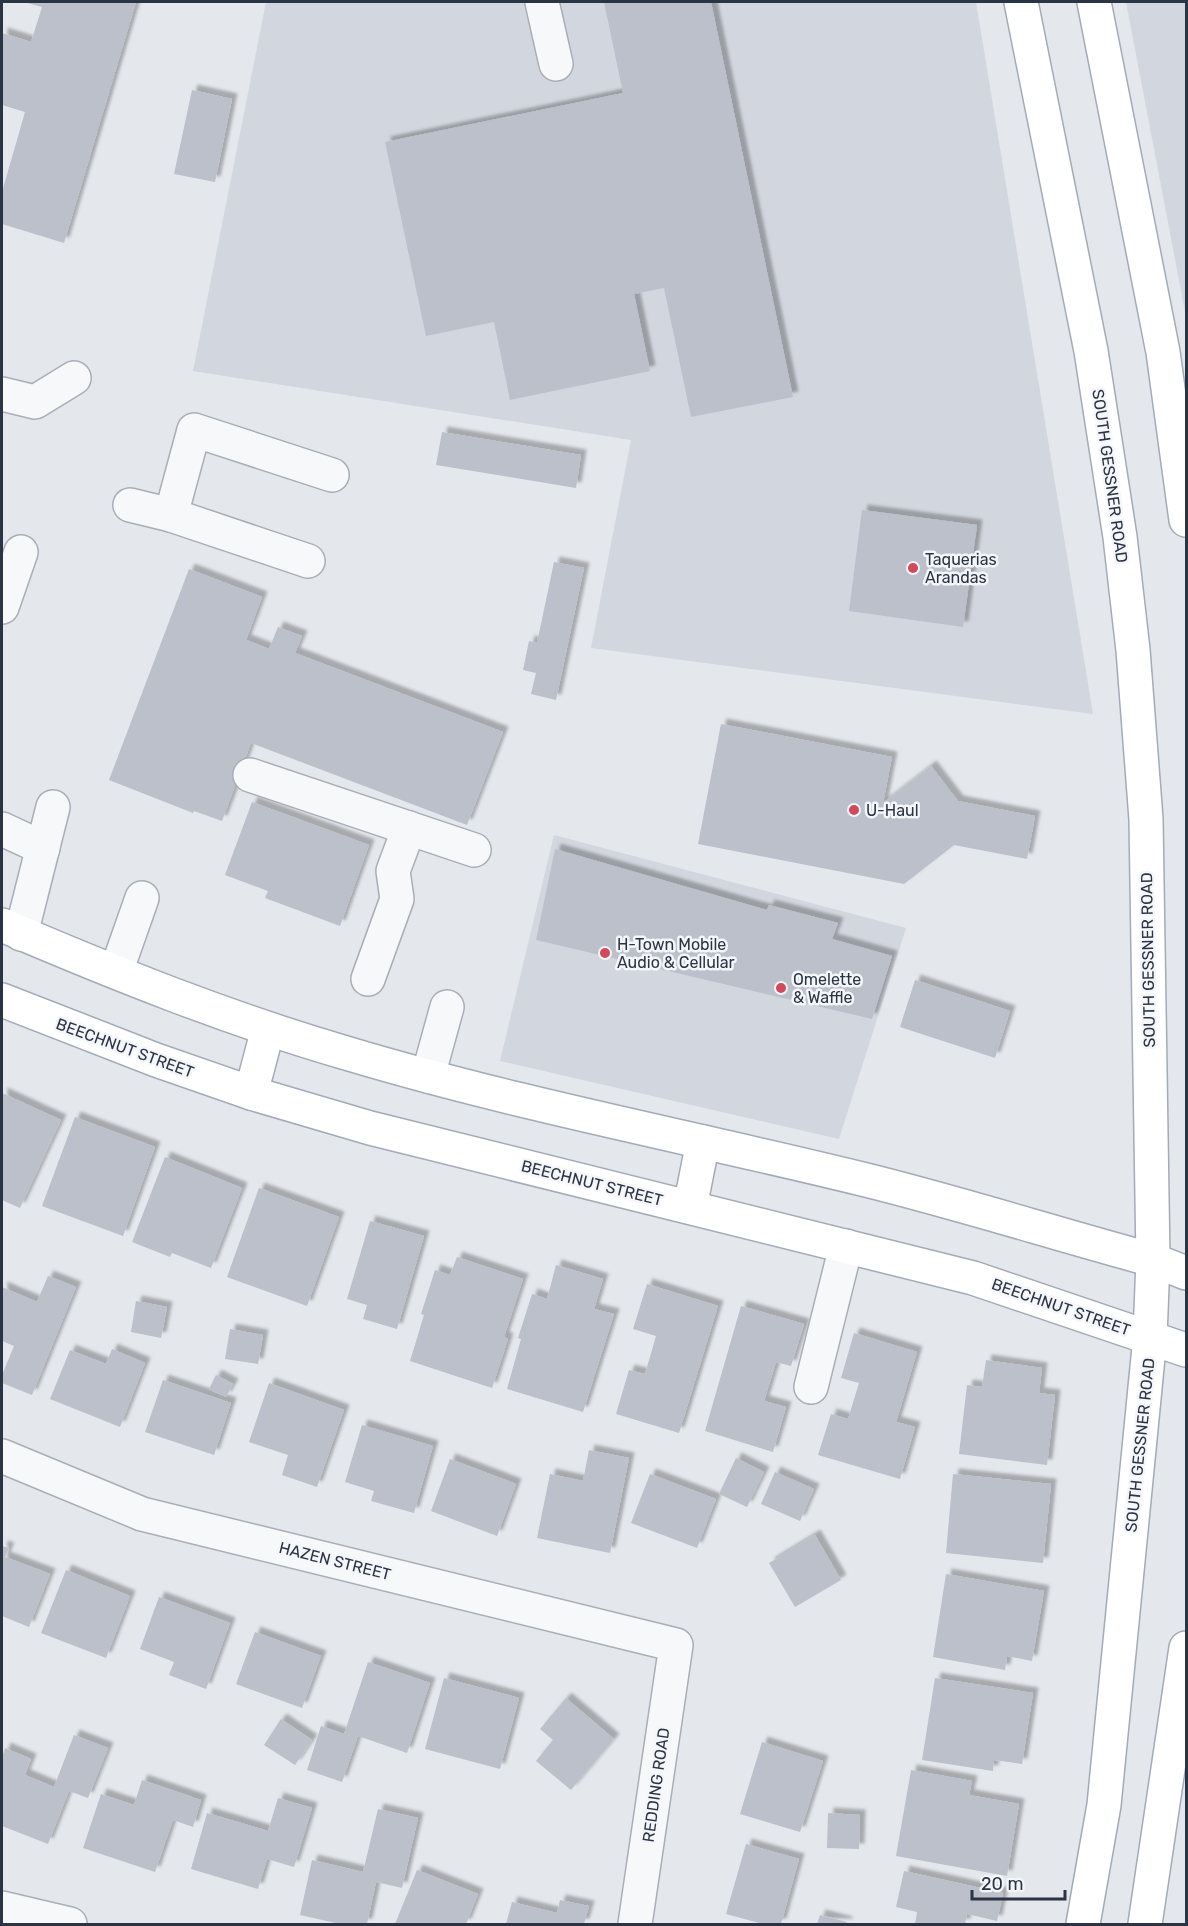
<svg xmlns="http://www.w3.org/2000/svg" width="1188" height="1926" viewBox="0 0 1188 1926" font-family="Rubik,sans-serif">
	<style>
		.built { fill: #d2d6de }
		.building { fill: #bbc0ca; filter: url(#shadow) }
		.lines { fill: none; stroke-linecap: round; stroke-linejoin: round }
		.minor-casing { stroke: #a9aeb7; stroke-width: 36 }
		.major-casing { stroke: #a3abb8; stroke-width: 36 }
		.minor { stroke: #f7f8fa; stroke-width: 33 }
		.major { stroke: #fff; stroke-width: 33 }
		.poi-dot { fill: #d1495b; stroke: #f4f6f9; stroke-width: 2 }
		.labels { text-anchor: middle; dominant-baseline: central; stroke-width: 5; stroke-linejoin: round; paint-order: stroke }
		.street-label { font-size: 16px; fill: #2b3445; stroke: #f4f6f9 }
		.poi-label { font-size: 16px; fill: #2b3445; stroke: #f4f6f9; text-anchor: start }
	</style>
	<defs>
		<filter id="shadow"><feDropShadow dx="5.5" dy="-5.5" stdDeviation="1.5" flood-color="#0004"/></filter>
	</defs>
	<rect width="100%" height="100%" fill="#e4e7ec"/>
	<g class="built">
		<path d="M266 2H976L1093 714 591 648 631 440 193 371Z"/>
		<path d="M1126 2H1186V317Z"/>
		<path d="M554 835 906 928 839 1139 500 1061Z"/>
	</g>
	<g class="building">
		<path d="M24 2H136L64 243 2 224V192L25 112 2 105V33L31 42 42 7Z"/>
		<path d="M604 2H711L793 397 691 417 664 288 634 294 650 371 510 400 494 322 426 336 385 142 623 93Z"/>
		<path d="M192 90 232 99 215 182 174 174Z"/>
		<path d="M442 432 581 455 576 488 436 465Z"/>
		<path d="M862 510 977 525 963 627 849 611Z"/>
		<path d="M554 562 584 568 556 700 531 694 536 673 523 670 529 641 537 643Z"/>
		<path d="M189 569 262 597 246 640 269 649 278 627 302 636 295 653 503 732 467 825 251 743 222 821 194 811 193 813 109 780Z"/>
		<path d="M721 724 892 757 883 803 931 766 958 801 1035 816 1027 859 954 845 904 884 698 844Z"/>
		<path d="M252 802 369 845 340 926 265 898 268 891 225 875Z"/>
		<path d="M555 849 767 910 769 905 838 923 832 939 892 956 872 1019 536 940Z"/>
		<path d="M915 980 1010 1011 995 1058 900 1027Z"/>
		<path d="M2 1093 61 1120 20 1208 2 1200Z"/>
		<path d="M75 1117 155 1147 123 1236 42 1206Z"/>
		<path d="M165 1157 242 1188 211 1268 172 1253 170 1257 132 1242Z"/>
		<path d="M259 1188 339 1217 307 1306 227 1277Z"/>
		<path d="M370 1221 424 1236 397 1329 363 1319 367 1305 347 1299Z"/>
		<path d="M457 1257 523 1279 504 1337 508 1339 492 1388 410 1361 424 1315 421 1314 435 1270 450 1275Z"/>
		<path d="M556 1265 603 1279 594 1309 614 1314 583 1412 507 1389 521 1339 518 1338 532 1294 547 1299Z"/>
		<path d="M48 1276 76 1287 32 1395 2 1383V1375L14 1346 2 1341V1287L37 1302Z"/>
		<path d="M647 1284 718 1306 679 1433 616 1414 629 1370 645 1374 656 1336 633 1329Z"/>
		<path d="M136 1301 167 1307 161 1338 131 1332Z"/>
		<path d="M741 1306 804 1324 791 1366 776 1362 764 1401 786 1407 773 1452 705 1431Z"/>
		<path d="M230 1329 263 1335 258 1364 225 1359Z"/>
		<path d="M854 1333 917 1352 896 1422 915 1427 900 1479 818 1455 831 1414 848 1419 859 1383 841 1378Z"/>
		<path d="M112 1349 145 1363 120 1427 50 1399 70 1350 106 1364Z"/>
		<path d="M986 1360 1042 1368 1039 1393 1055 1395 1047 1465 959 1454 967 1385 982 1387Z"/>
		<path d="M216 1375 233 1384 226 1397 209 1389Z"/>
		<path d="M163 1380 231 1403 214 1455 145 1432Z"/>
		<path d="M269 1383 344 1410 317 1487 282 1475 288 1455 249 1442Z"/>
		<path d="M362 1425 433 1446 414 1513 371 1501 374 1491 345 1482Z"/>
		<path d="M589 1450 629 1458 610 1553 537 1538 550 1474 583 1481Z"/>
		<path d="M736 1458 764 1472 747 1507 719 1494Z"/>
		<path d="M450 1459 516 1484 497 1536 431 1511Z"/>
		<path d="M775 1472 814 1489 800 1521 761 1504Z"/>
		<path d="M650 1474 716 1499 697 1548 631 1523Z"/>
		<path d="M953 1474 1051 1484 1043 1563 946 1553Z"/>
		<path d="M815 1535 841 1580 795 1607 769 1563Z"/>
		<path d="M2 1546 9 1548 5 1557 50 1574 29 1627 2 1616Z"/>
		<path d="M66 1570 130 1596 106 1658 41 1633Z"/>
		<path d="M946 1574 1044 1591 1032 1661 1007 1656 1005 1670 933 1657Z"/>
		<path d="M159 1597 230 1623 206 1689 169 1675 174 1662 140 1649Z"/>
		<path d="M255 1632 321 1656 302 1708 236 1684Z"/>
		<path d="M368 1662 430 1683 407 1753 358 1736 342 1782 307 1770 321 1726 344 1734Z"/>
		<path d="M444 1678 519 1698 500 1769 425 1749Z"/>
		<path d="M935 1678 1033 1693 1022 1764 994 1760 993 1771 922 1760Z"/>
		<path d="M566 1698 614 1739 571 1790 536 1761 553 1740 540 1729Z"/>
		<path d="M281 1719 312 1740 295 1765 264 1745Z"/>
		<path d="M74 1735 108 1748 88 1798 69 1791 48 1844 2 1826V1758L5 1748 31 1759 25 1775 54 1787Z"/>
		<path d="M762 1742 823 1761 800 1832 740 1814Z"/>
		<path d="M911 1770 972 1781 969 1795 1019 1804 1007 1876 896 1856Z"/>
		<path d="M142 1780 201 1800 193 1827 173 1820 155 1872 83 1848 101 1794 134 1805Z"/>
		<path d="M278 1798 312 1808 294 1867 267 1859 258 1889 191 1869 207 1813 268 1831Z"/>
		<path d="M378 1809 418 1818 402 1888 376 1882 367 1924H340L300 1915 312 1860 363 1872Z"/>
		<path d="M828 1813 860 1815 859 1849 827 1848Z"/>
		<path d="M746 1844 799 1859 781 1924H763L726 1914Z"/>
		<path d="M417 1870 478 1894 466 1924H395Z"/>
		<path d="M904 1871 1003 1893 997 1921 967 1914 965 1924H915L917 1912 896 1907Z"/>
		<path d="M560 1900 589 1906 584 1924H506L512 1902 557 1913Z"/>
		<path d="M820 1915 847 1922V1924H817Z"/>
	</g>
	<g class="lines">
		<g class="minor-casing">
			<g id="minor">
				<path d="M542 2 556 64"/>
				<path d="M2 394 35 402 74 378"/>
				<path d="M130 505 171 515 308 561"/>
				<path d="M171 515 194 430 332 475"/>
				<path d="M2 607 21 552"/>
				<path d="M250 775 474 850"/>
				<path d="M2 829 43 848"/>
				<path d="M21 934 53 807"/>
				<path d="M116 972 142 898"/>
				<path d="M368 979 397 899 393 871 409 828"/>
				<path d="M428 1076 447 1007"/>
				<path d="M811 1387 846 1246"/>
				<path d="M2 1456 142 1514 676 1645 635 1924"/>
				<path d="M2 1908 70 1924"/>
			</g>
		</g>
		<g class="major-casing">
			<g id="major">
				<path d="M1021 2 1091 351 1120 537 1133 650 1146 819 1153 1260 1150 1337 1104 1805 1083 1924"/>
				<path d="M1094 2 1163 352 1186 520"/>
				<path d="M2 925C114 973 229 1019 346 1053 516 1104 691 1137 862 1179 960 1203 1056 1234 1153 1260L1186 1273"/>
				<path d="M2 1000 156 1060 251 1093 370 1128 973 1278 1186 1350"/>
				<path d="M251 1093 268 1029"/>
				<path d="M690 1207 703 1142"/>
				<path d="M1145 1924 1186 1648"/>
			</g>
		</g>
		<use href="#minor" class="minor"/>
		<use href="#major" class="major"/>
	</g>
	<g class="poi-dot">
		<circle cx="913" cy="568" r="6"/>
		<circle cx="854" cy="810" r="6"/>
		<circle cx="605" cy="953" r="6"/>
		<circle cx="781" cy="988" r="6"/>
	</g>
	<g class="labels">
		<g class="street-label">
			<text transform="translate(1110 476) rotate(82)">SOUTH GESSNER ROAD</text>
			<text transform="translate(1148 960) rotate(-91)">SOUTH GESSNER ROAD</text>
			<text transform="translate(125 1048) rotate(20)">BEECHNUT STREET</text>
			<text transform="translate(592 1183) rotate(14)">BEECHNUT STREET</text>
			<text transform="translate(1061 1307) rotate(19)">BEECHNUT STREET</text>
			<text transform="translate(1140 1445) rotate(-84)">SOUTH GESSNER ROAD</text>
			<text transform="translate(335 1561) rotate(14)">HAZEN STREET</text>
			<text transform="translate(656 1785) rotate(-82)">REDDING ROAD</text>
		</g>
		<g class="poi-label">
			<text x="925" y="559">Taquerias<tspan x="925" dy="18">Arandas</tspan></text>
			<text x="866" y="810">U-Haul</text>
			<text x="617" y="944">H-Town Mobile<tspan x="617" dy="18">Audio &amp; Cellular</tspan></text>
			<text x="793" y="979">Omelette<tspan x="793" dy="18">&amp; Waffle</tspan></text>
		</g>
	</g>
	<rect width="1188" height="1926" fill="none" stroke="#2b3445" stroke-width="6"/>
	<path d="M972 1890v9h93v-9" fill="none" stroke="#2b3445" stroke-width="3"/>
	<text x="981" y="1890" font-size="18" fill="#2b3445" stroke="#f4f6f9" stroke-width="4.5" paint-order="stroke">20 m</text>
</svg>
